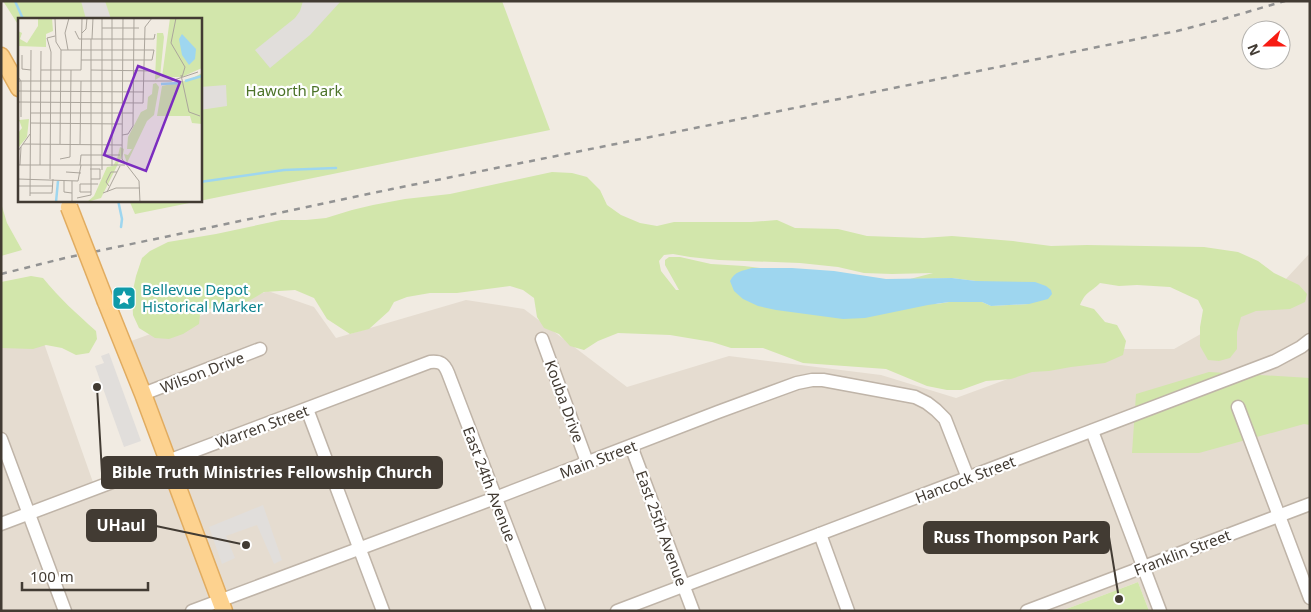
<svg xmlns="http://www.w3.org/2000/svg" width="1311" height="612" viewBox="0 0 1311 612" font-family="'Noto Sans',sans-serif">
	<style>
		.residential { fill: #e5dcd0 }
		.green { fill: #d2e6ab; fill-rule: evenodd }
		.parking { fill: #e1dedb }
		.water { fill: #9ed6ef }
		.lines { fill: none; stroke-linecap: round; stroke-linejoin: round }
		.stream { stroke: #9ed6ef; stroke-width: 2.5 }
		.minor-casing { stroke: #bfb4a8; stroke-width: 15 }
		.major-casing { stroke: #e1ac60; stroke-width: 19 }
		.minor { stroke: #fff; stroke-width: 12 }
		.major { stroke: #fdd28f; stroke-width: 16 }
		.rail { stroke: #939393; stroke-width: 2.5; stroke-dasharray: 6 6; stroke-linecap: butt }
		.major-bridge-casing { stroke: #e1ac60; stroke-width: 19; stroke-linecap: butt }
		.major-bridge { stroke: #fdd28f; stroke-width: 16 }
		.labels { text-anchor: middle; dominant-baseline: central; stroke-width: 4.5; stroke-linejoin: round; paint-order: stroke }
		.park-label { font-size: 15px; fill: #4c7328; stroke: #fff }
		.culture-label { font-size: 15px; fill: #0d838f; stroke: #fff; text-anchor: start }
		.street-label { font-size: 15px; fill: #423b33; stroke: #fff }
		.inset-river { fill: none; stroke: #9ed6ef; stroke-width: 2.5 }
		.inset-road { fill: none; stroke: #aba59c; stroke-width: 1 }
		.view { fill: #7b2cbf; fill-opacity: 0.15; stroke: #7b2cbf; stroke-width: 2.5 }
		.inset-edge { fill: none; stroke: #423b33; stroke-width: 2.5 }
		.leader { fill: none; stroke: #423b33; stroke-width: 2 }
		.callout-dot { fill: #423b33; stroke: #fff; stroke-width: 2 }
		.callout { fill: #423b33; stroke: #423b33; stroke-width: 2 }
		.callout-label { font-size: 16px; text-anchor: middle; font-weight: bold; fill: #fff }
	</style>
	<rect width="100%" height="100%" fill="#f1ebe2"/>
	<path class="residential" d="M1310 253V611H1149L1138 582 1061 611H224L220 600 192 611H1V347L40 332 95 488 168 460 123 344 268 291 314 307 336 338 466 300 524 309 627 387 729 356 881 375 956 398 1090 349H1174L1272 294Z"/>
	<g class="green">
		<path d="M3 1H502L550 130 135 214 129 200H200V19H19V26Z"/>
		<path d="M552 172 572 173 587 177 600 190 607 205 621 215 640 223 657 226 674 222H751L777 220 795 228 838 229 867 236 923 238 952 236 1013 241 1051 246 1087 245 1204 247 1238 252 1258 261 1274 273 1299 285 1307 294 1305 302 1290 309 1256 311 1241 317 1237 332V349L1230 358 1219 361 1208 360 1200 346V327L1203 310 1198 300 1170 287 1137 285 1119 286 1100 283C1090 293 1086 291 1080 305L1094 309 1105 322 1117 325 1126 341 1123 355 1105 363 1071 367 1049 371 1032 372 1011 379 986 381 961 390H947L927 386 886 369 803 363 763 348H731L712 342 670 335 618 333 598 341 584 350 570 346 559 334 544 328 537 317 534 298 523 290 510 286 457 293H430L407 297 394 302 389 311 369 329 350 334 327 319 314 298 295 290 264 292 247 302 218 308 205 309 200 315 199 324 183 334 169 339 155 338 139 328 133 315 132 295 136 276 142 258 150 251 168 242 216 234 281 220H306L326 218 352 210 373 205 405 199 450 194ZM673 254 690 257 719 260 800 263 838 267 864 273 892 274 933 273 910 279 952 278 976 281 1029 304 991 306 982 302H949L937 304 752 268H760L744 266 711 264 680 257H669L665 260V265L679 290H676L661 271 659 261 664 255Z"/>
		<path d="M1 203 7 223 22 250 1 256Z"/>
		<path d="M31 276 43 278C59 298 77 314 96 331L97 339 89 353 76 355 62 348 46 345 33 349 1 348V282Z"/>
		<path d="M1209 372 1310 378V425L1304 424 1199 453H1132L1136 394Z"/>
		<path d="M1138 582 1149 611H1061L1133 584Z"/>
	</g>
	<g class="parking">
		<path d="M81 1H105L111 19H86Z"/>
		<path d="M303 1H341L310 35 270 68 255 50 295 18 300 11Z"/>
		<path d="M226 85 227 106 200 110V87Z"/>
		<path d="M109 353 141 441 124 447 95 366 104 363 101 356Z"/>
		<path d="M263 505 282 560 274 564 257 525 226 536 235 558 222 564 209 527Z"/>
	</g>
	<path class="water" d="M752 268H792L834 271 886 279 952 278 976 281 1035 282 1046 286 1051 290 1052 294 1048 299 1029 304 991 306 982 302H949L928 305 865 318 843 319 776 310 758 306 743 299 734 291 730 281C735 271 742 271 752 268Z"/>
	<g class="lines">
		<g class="stream">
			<path d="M15 1 23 19"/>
			<path d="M200 182 284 170 336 168"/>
			<path d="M118 200 122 219 121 227"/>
		</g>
		<g class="minor-casing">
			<g id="minor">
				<path d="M542 339 587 462"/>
				<path d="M143 394 260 349"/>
				<path d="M1238 407 1310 598"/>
				<path d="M307 409 383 611"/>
				<path d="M1092 431 1160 611"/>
				<path d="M1 439 65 611"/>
				<path d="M631 446 693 611"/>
				<path d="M1 524 430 362C440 361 444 363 448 373L539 611"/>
				<path d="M820 534 848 611"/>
				<path d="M192 611 495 498 718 412 797 383 812 380H823L915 397 927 403 936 410 945 419 968 478"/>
				<path d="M617 611 1275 361 1301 347 1310 340"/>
				<path d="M1027 611 1310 504"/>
			</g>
		</g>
		<g class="major-casing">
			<g id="major">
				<path d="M1 56 19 88"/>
				<path d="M106 302 143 394 224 611"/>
			</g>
		</g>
		<use href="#minor" class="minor"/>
		<use href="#major" class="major"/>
		<path class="rail" d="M1 274 65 258 392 189 1177 31 1223 19 1285 1"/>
		<g class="major-bridge-casing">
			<path id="major-bridge" d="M69 207 106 302"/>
		</g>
		<use href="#major-bridge" class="major-bridge"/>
	</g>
	<defs>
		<g id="sight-square" transform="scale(1.25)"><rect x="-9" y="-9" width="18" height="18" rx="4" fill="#0f9aa8" stroke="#fff"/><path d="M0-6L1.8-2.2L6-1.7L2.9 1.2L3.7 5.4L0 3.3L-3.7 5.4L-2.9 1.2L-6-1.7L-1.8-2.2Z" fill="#fff"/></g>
	</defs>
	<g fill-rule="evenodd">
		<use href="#sight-square" x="124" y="298"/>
	</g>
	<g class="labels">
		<g class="park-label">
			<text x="294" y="90">Haworth Park</text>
		</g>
		<g class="culture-label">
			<text x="142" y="289">Bellevue Depot<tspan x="142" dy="17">Historical Marker</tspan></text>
		</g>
		<g class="street-label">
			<text transform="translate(202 372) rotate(-21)">Wilson Drive</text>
			<text transform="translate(565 401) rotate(70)">Kouba Drive</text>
			<text transform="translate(262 426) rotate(-20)">Warren Street</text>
			<text transform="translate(598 459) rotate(-21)">Main Street</text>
			<text transform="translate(965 479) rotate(-21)">Hancock Street</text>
			<text transform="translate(490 484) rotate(69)">East 24th Avenue</text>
			<text transform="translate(662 528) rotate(70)">East 25th Avenue</text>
			<text transform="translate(1182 552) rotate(-21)">Franklin Street</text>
		</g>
	</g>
	<g transform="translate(18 18)">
		<rect width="184" height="184" fill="#f1ebe2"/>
		<path d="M20 0H34L35 13 28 16V29L0 28V13L4 15 2 21 9 25 20 8ZM152 0H184V50L164 59H144ZM139 15H145L146 19 142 59 137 62ZM184 55V106L174 105 172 98H139L144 68 171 62ZM138 65 141 69 136 97 129 103 109 145 106 136 110 137 114 131H109L110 119 123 94 129 91 130 79 134 76 135 66ZM11 101 9 119 0 130V115L4 110 1 102ZM102 129 106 131 105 136 83 180 69 184 76 178 89 149 95 148 99 141Z" fill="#d2e6ab"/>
		<path d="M164 16 178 31 177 41 171 47 164 37 161 21Z" fill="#9ed6ef"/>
		<path class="inset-river" d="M167 63 184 58M143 66 162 65M38 184 40 163"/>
		<path class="inset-road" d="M37 0 38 24 43 32M105 0 104 141 121 163 122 184M158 0 153 25 167 49 164 59M84 10H121M57 13 61 21H136L137 16M64 15 68 11 69 0M74 21 75 0M43 32H136L134 42H63M50 32 47 15 51 0M4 37V51L13 52M23 52H63L64 0M73 52 136 53M163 57 171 94 182 98M0 59 3 63V99M0 63H153L180 54M94 63V0M0 73 126 74M0 84 125 85 127 9 134 0M13 95H115M13 105 104 106M104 117 110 116 115 108 116 0M5 126 104 127M42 126 43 32M62 126 63 63M0 133 12 116M42 141 52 139 53 52M0 147H107M2 147 3 129M22 147 23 33M62 147 63 137H102M94 148V63M72 151H82V161H73M84 152V0M48 154 63 155M0 161 60 163 63 147M32 161 33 34 29 20 37 18M46 162V174L54 175M0 168H35M91 168 88 164 93 154H99M73 174H62V166H80M89 174 102 148M12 175H34L35 161M85 175 98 170H122M12 178 13 32M59 180 73 177V21M54 183V163"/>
		<path class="view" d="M120 48 162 64 128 153 86 137Z"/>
		<rect width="184" height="184" class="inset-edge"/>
	</g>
	<path class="leader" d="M97 387L102 473M246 545L156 526M1119 599L1109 537"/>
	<g class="callout-dot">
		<circle cx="97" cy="387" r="5"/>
		<circle cx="246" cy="545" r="5"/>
		<circle cx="1119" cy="599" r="5"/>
	</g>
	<g class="callout">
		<rect x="102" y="457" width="340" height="31" rx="5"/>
		<rect x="87" y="510" width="69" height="31" rx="5"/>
		<rect x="924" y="522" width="185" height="31" rx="5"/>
	</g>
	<g class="callout-label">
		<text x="272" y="478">Bible Truth Ministries Fellowship Church</text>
		<text x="121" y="531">UHaul</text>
		<text x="1016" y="543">Russ Thompson Park</text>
	</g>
	<rect width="1311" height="612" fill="none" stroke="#423b33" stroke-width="5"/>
	<g transform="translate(1266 45) rotate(249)"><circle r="24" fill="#ffffff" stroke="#b3b1ad"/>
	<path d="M0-4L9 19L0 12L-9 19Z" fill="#f71c13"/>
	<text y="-8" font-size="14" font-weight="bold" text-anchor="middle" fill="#423b33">N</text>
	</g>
	<path d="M22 582v8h126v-8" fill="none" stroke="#423b33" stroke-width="2.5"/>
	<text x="30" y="582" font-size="15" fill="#423b33" stroke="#ffffff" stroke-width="4" paint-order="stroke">100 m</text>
</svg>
